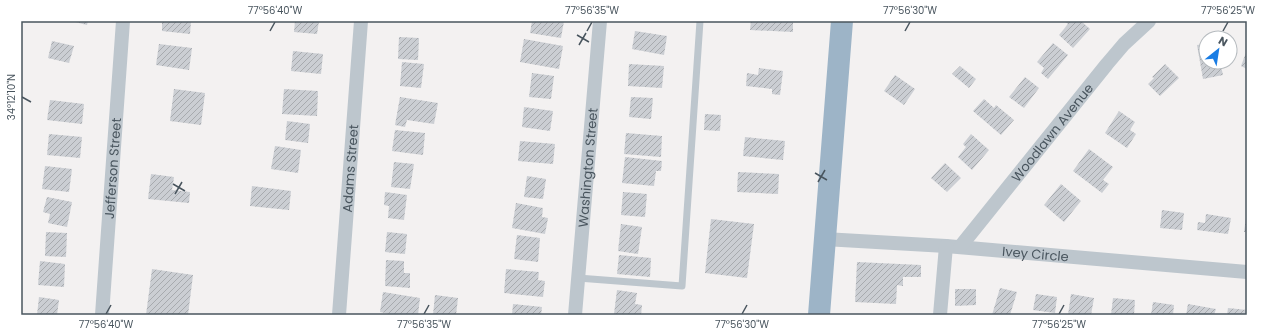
<svg xmlns="http://www.w3.org/2000/svg" width="1268" height="336" viewBox="0 0 1268 336" font-family="Poppins,sans-serif">
	<style>
		.building { fill: url(#building-hatch) }
		.lines { fill: none; stroke-linecap: round; stroke-linejoin: round }
		.service { stroke: #bdc6cd; stroke-width: 7 }
		.minor { stroke: #bdc6cd; stroke-width: 14 }
		.trunk { stroke: #9db4c7; stroke-width: 22 }
		.ticks { fill: none; stroke: #49555e; stroke-width: 1.5 }
		.labels { text-anchor: middle; dominant-baseline: central; stroke-width: 3; stroke-linejoin: round; paint-order: stroke }
		.street-label { font-size: 13px; fill: #49555e; stroke: #fff }
		.neatline { fill: none; stroke: #49555e; stroke-width: 1.5 }
		.ticks-label { font-size: 10px; text-anchor: middle; fill: #49555e }
	</style>
	<defs>
		<pattern id="building-hatch" width="6" height="6" patternUnits="userSpaceOnUse"><rect width="6" height="6" fill="#cbced3"/><path d="M-1 1l2-2M0 6l6-6M5 7l2-2" fill="none" stroke="#a7aaae"/></pattern>
	</defs>
	<rect width="100%" height="100%" fill="#f3f1f1"/>
	<g class="building">
		<path d="M71 21H88L87 25Z"/>
		<path d="M162 21H191L190 34 162 31Z"/>
		<path d="M295 21H319L317 34 294 32Z"/>
		<path d="M532 21H564L561 38 530 33Z"/>
		<path d="M751 21H793V32L750 30Z"/>
		<path d="M1064 21H1081L1090 29 1073 48 1059 35 1068 24Z"/>
		<path d="M635 31 667 36 664 55 632 49Z"/>
		<path d="M399 37 419 38 418 60 398 59Z"/>
		<path d="M524 39 563 46 559 69 520 62Z"/>
		<path d="M52 41 74 46 69 63 48 58Z"/>
		<path d="M1053 43 1068 55 1048 79 1041 73 1044 68 1037 62Z"/>
		<path d="M159 44 192 48 189 70 156 65Z"/>
		<path d="M1206 44V62H1220L1223 75 1203 79 1197 45Z"/>
		<path d="M1247 50V69L1241 66Z"/>
		<path d="M293 51 323 54 321 74 291 71Z"/>
		<path d="M402 62 424 64 421 88 400 86Z"/>
		<path d="M629 64 664 66 662 88 628 86Z"/>
		<path d="M1165 64 1179 78 1160 96 1148 84 1154 78 1152 77Z"/>
		<path d="M960 66 976 79 969 88 952 74Z"/>
		<path d="M759 68 783 71 780 95 772 94V89L746 86 747 73 758 75Z"/>
		<path d="M532 73 554 76 551 99 529 97Z"/>
		<path d="M895 75 915 89 904 105 884 91Z"/>
		<path d="M1025 77 1039 88 1024 108 1009 97Z"/>
		<path d="M174 89 205 93 201 125 170 121Z"/>
		<path d="M284 89 318 91 317 116 282 114Z"/>
		<path d="M400 97 438 103 434 124 407 120 405 127 395 125Z"/>
		<path d="M631 97 653 98 651 119 629 117Z"/>
		<path d="M984 99 994 108 996 105 1014 120 1001 135 973 111Z"/>
		<path d="M50 100 84 104 82 124 47 120Z"/>
		<path d="M524 107 553 111 550 131 522 127Z"/>
		<path d="M1119 111 1135 122 1130 130 1136 134 1127 148 1105 133Z"/>
		<path d="M705 114 721 115 720 131 704 130Z"/>
		<path d="M287 121 310 124 308 143 285 140Z"/>
		<path d="M395 130 425 133 423 155 392 151Z"/>
		<path d="M626 133 662 136 661 157 624 154Z"/>
		<path d="M49 134 82 137 80 158 47 155Z"/>
		<path d="M971 134 989 150 972 170 958 157 966 147 963 144Z"/>
		<path d="M745 137 785 141 783 160 743 156Z"/>
		<path d="M520 141 555 144 553 164 518 161Z"/>
		<path d="M275 146 301 150 298 173 271 169Z"/>
		<path d="M1089 149 1113 167 1103 180 1109 184 1102 193 1073 171Z"/>
		<path d="M625 157 662 161 661 171H656L654 186 622 183Z"/>
		<path d="M394 162 414 164 410 189 391 187Z"/>
		<path d="M945 163 961 178 947 192 931 178Z"/>
		<path d="M45 166 72 169 69 192 42 189Z"/>
		<path d="M738 172 779 174 778 194 737 192Z"/>
		<path d="M151 174 174 177 172 190 190 192 189 203 148 199Z"/>
		<path d="M527 176 546 179 543 199 524 197Z"/>
		<path d="M1061 184 1081 201 1064 222 1044 205Z"/>
		<path d="M252 186 291 191 289 210 250 206Z"/>
		<path d="M385 192 407 195 404 220 388 218 389 206 384 205Z"/>
		<path d="M623 192 647 194 645 217 621 215Z"/>
		<path d="M47 197 72 202 67 227 48 223 50 214 43 212Z"/>
		<path d="M516 203 543 208 542 217 548 218 545 234 512 228Z"/>
		<path d="M1162 210 1184 213 1182 230 1160 228Z"/>
		<path d="M1206 214 1231 218 1228 234 1197 230 1198 222 1205 223Z"/>
		<path d="M1246 218H1247V232H1244Z"/>
		<path d="M711 219 754 224 747 278 705 273Z"/>
		<path d="M621 224 642 227 638 254 618 251Z"/>
		<path d="M46 232 67 233 66 257 45 256Z"/>
		<path d="M387 232 407 234 405 254 385 252Z"/>
		<path d="M517 235 540 238 538 262 514 259Z"/>
		<path d="M619 255 651 258 650 277 617 274Z"/>
		<path d="M386 260 404 261V273H410V288L385 286Z"/>
		<path d="M40 261 65 264 64 287 38 285Z"/>
		<path d="M857 262 921 265V277H903V286L897 285 896 304 855 302Z"/>
		<path d="M152 269 193 275 188 315H146Z"/>
		<path d="M506 269 539 272 538 280 545 281 543 297 504 293Z"/>
		<path d="M1000 288 1017 292 1010 315H992Z"/>
		<path d="M955 289H976V305L955 306Z"/>
		<path d="M617 290 637 293 635 304 642 305 641 315 614 314Z"/>
		<path d="M383 292 420 298 418 315H395L380 312Z"/>
		<path d="M1036 294 1057 297 1055 313 1033 310Z"/>
		<path d="M1071 294 1094 298 1091 315H1068Z"/>
		<path d="M435 295 458 298 456 315H433Z"/>
		<path d="M39 297 59 300 57 315H37Z"/>
		<path d="M1113 298 1135 300 1134 315H1111Z"/>
		<path d="M1153 302 1174 305 1173 315H1151Z"/>
		<path d="M513 304 542 307 541 315H512Z"/>
		<path d="M1188 304 1216 309 1214 315H1186Z"/>
		<path d="M1228 308 1247 310V315H1227Z"/>
	</g>
	<g class="lines">
		<path class="service" d="M578 278 682 286 700 21"/>
		<g class="minor">
			<path id="s1" d="M824 239 946 246 1247 272"/>
			<path id="s2" d="M960 247 1107 64 1124 44 1149 21"/>
			<path id="s3" d="M102 315 123 21"/>
			<path id="s4" d="M339 315 361 21"/>
			<path id="s5" d="M575 315 600 21"/>
			<path d="M940 315 946 246"/>
		</g>
		<path class="trunk" d="M819 315 842 21"/>
	</g>
	<path class="ticks" d="M270 31 275 22M587 31 592 22M905 31 910 22M1223 31 1228 22M577 35 589 42M579 45 586 33M22 97 31 102M815 173 827 180M818 182 825 170M173 184 185 191M175 194 182 182M106 314 111 305M424 314 429 305M742 314 747 305M1059 314 1064 305"/>
	<g class="labels">
		<g class="street-label">
			<text stroke="none"><textPath href="#s2" startOffset="147">Woodlawn Avenue</textPath></text>
			<text stroke="none"><textPath href="#s3" startOffset="147">Jefferson Street</textPath></text>
			<text stroke="none"><textPath href="#s4" startOffset="147">Adams Street</textPath></text>
			<text stroke="none"><textPath href="#s5" startOffset="148">Washington Street</textPath></text>
			<text stroke="none"><textPath href="#s1" startOffset="212">Ivey Circle</textPath></text>
		</g>
	</g>
	<rect width="1268" height="336" fill="none" stroke="#ffffff" stroke-width="44"/>
	<g transform="translate(1218 50) rotate(30)"><circle r="19" fill="#ffffff" stroke="#b6bbbf"/>
	<path d="M0-3L7 15L0 10L-7 15Z" fill="#1a7de4"/>
	<text y="-6" font-size="11" font-weight="bold" text-anchor="middle" fill="#49555e">N</text>
	</g>
	<rect x="22" y="22" width="1224" height="292" class="neatline"/>
	<g class="ticks-label">
		<text x="275" y="14">77°56'40"W</text>
		<text x="592" y="14">77°56'35"W</text>
		<text x="910" y="14">77°56'30"W</text>
		<text x="1228" y="14">77°56'25"W</text>
		<text transform="translate(11 97) rotate(-90)" y="4">34°12'10"N</text>
		<text x="106" y="328">77°56'40"W</text>
		<text x="424" y="328">77°56'35"W</text>
		<text x="742" y="328">77°56'30"W</text>
		<text x="1059" y="328">77°56'25"W</text>
	</g>
</svg>
